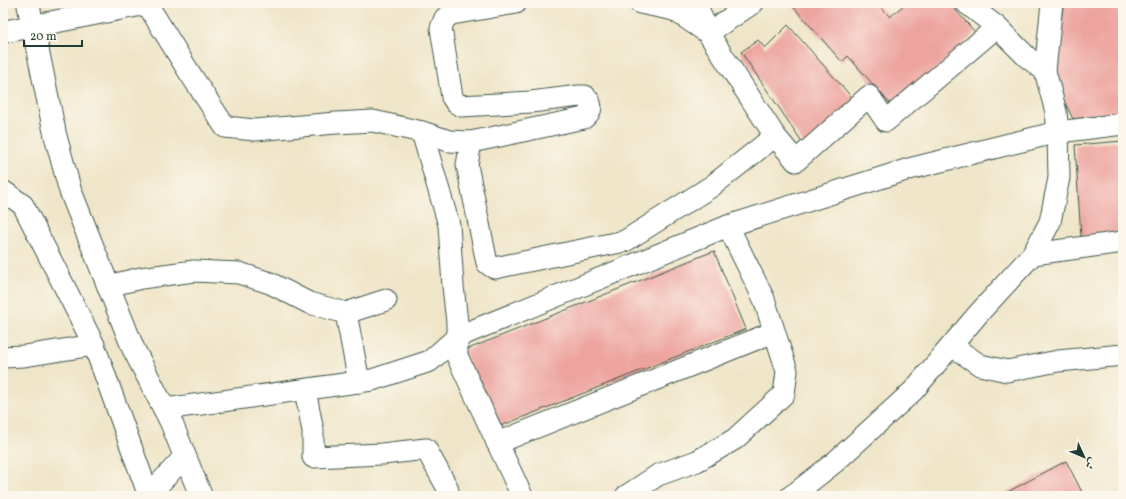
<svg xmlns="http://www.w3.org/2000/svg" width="1126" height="499" viewBox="0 0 1126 499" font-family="Vollkorn,Amiri,serif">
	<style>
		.building { fill: #eda39e }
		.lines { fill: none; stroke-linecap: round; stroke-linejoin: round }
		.minor-casing { stroke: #3e564a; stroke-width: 23 }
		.tertiary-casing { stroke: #3e564a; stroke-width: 24 }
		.minor { stroke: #fff; stroke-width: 21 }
		.tertiary { stroke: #fff; stroke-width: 22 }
	</style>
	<rect width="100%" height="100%" fill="#fbf7ec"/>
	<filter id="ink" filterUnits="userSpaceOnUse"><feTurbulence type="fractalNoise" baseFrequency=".025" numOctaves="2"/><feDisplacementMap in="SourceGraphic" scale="8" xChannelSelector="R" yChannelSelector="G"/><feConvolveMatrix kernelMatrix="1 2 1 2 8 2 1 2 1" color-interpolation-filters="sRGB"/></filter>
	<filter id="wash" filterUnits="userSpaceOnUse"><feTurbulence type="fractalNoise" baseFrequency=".012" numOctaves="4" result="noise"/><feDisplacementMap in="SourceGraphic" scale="16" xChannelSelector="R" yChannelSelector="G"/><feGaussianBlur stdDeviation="0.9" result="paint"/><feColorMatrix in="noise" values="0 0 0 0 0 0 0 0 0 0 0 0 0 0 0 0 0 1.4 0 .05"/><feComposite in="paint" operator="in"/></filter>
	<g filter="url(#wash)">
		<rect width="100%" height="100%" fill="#efe5c8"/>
		<g id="blocks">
			<g class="building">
				<path d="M790 3H877L890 17 906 3H949L976 33 893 107 848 56 842 62Z"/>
				<path d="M1064 3H1123V113L1073 119 1053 78 1054 58Z"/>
				<path d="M788 25 855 101 805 146 741 52 758 40 765 48Z"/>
				<path d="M1123 141V234L1081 237 1075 145Z"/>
				<path d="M714 251 746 329 498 427 463 351Z"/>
				<path d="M1066 461 1084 496H1000Z"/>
			</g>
		</g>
	</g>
	<g filter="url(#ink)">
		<use href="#blocks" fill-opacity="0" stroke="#3e564a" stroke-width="1"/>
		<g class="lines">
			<g class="minor-casing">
				<g id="minor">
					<path d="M640 3 674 10 708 33 753 3"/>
					<path d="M696 3 708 33 775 136 796 161 869 96 886 121 997 27"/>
					<path d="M147 4 189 72 225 127 255 130 336 123 373 121 422 132 449 141 471 142 584 118C593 111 593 104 585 96H579L531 102 461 106 456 103 452 97 441 28 445 18 452 14 516 3"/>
					<path d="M1045 71 1052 3"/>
					<path d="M422 132 449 225 453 286 457 322V356L522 496"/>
					<path d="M471 142 467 165 487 263 491 266 495 268 625 241 712 186 775 136"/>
					<path d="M3 191 23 205 94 345 149 496"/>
					<path d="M1033 254 1123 242"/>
					<path d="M108 286 141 278 194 271 239 273 270 283 309 303 346 313"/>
					<path d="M952 346 980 365 1007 371 1058 361 1123 355"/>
					<path d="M3 357 24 356 94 345"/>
					<path d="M359 382 346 313 386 300"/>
					<path d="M305 390 313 431V457L382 454 426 449 447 487 449 496"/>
					<path d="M165 409 372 380 430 361 457 337 728 226 909 169 1058 132 1123 124"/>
					<path d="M497 443 774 332"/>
					<path d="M148 496 185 456"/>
					<path d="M626 496 658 475 697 461 735 439 784 394 787 371 764 299 728 226"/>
					<path d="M791 496 797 492 835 462 913 391 979 313 1033 254 1050 222 1059 178 1058 132 1056 112 1045 71 1027 57 997 27 966 3"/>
				</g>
			</g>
			<g class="tertiary-casing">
				<g id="tertiary">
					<path d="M28 3 55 134 70 190 133 348 171 422 201 496"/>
					<path d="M3 32 149 3"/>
				</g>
			</g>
			<use href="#minor" class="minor"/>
			<use href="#tertiary" class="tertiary"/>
		</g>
	</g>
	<rect width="1126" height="499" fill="none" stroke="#fbf7ec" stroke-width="16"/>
	<g transform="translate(1084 457) rotate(134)" stroke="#fbf7ec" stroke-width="3" paint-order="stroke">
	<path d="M0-3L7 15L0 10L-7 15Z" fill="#1f3d34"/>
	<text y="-6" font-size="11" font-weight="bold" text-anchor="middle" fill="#1f3d34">ش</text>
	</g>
	<path d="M24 40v6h58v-6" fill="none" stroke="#1f3d34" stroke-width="2"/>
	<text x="30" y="40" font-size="12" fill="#1f3d34" stroke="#fbf7ec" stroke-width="3" paint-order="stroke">20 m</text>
</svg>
